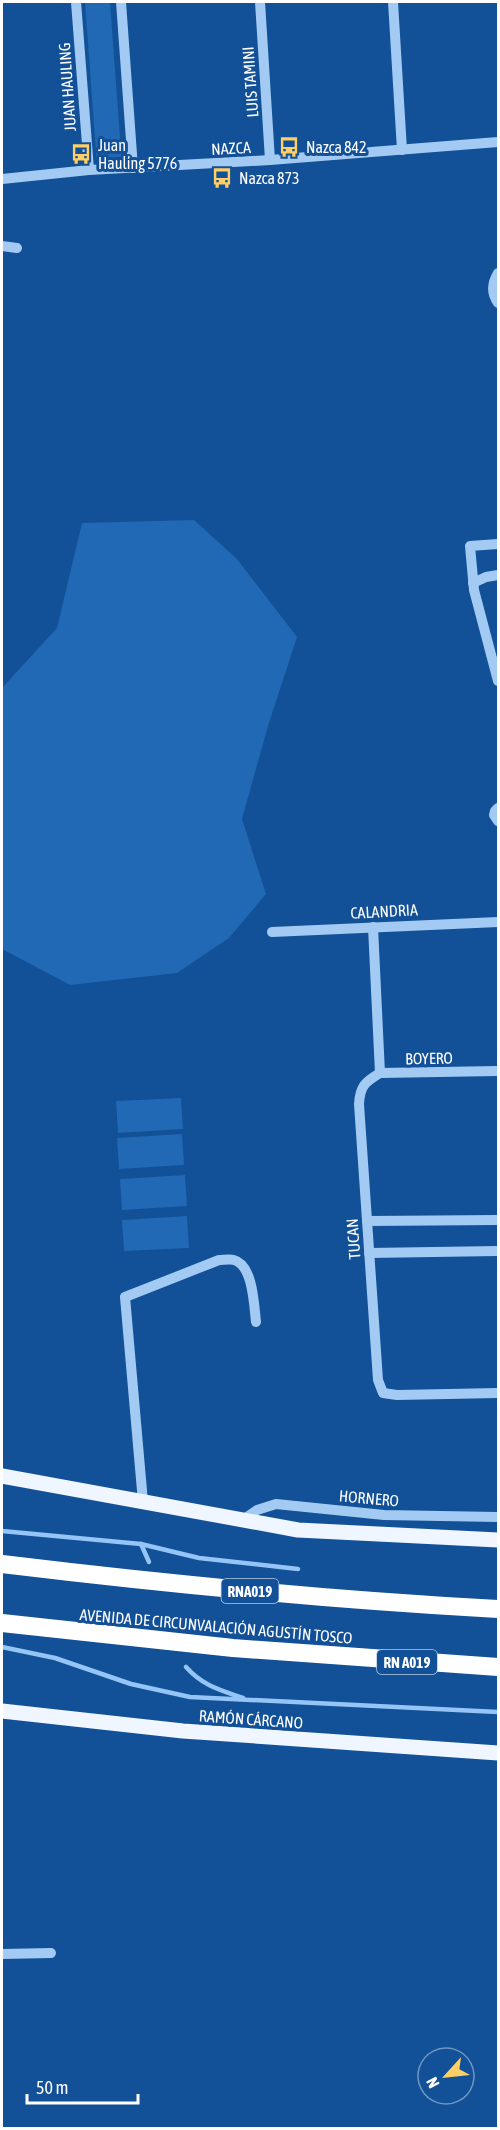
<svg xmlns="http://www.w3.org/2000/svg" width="500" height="2130" viewBox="0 0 500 2130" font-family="'Asap Condensed',sans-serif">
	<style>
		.green { fill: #2168b5 }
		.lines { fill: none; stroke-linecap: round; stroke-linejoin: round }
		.stream { stroke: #95c5f7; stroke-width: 4.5 }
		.minor { stroke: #a3caf3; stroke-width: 10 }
		.major { stroke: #eff6ff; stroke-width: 15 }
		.highway { stroke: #fff; stroke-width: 18 }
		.labels { text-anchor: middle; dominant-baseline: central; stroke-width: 6; stroke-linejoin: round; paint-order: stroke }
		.shield { fill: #125097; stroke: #b8cae0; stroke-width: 1.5 }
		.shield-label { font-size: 15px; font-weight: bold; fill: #fff }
		.street-label { font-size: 16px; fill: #fff; stroke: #125097 }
		.poi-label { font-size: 16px; fill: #fff; stroke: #125097; text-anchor: start }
	</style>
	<rect width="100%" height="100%" fill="#125097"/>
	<g class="green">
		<path d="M85 2H110L122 164 97 166Z"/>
		<path d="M194 520 237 559 297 637 268 726 242 819 266 894 229 938 177 973 70 985 2 949V688L57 628 82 523Z"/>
		<path d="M181 1098 183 1129 118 1133 116 1101Z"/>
		<path d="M182 1134 184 1165 119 1169 117 1138Z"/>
		<path d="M185 1175 187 1206 122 1210 120 1179Z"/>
		<path d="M187 1216 189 1248 124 1251 122 1220Z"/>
	</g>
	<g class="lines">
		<g class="stream">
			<path d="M2 1531 141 1544 199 1558 298 1569"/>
			<path d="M141 1544 149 1562"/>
			<path d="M2 1647 55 1658 131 1684 190 1697 498 1712"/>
			<path d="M186 1667C203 1686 220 1690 243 1698"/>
		</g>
		<g class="minor">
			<path d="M76 2 89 170"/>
			<path d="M121 2 133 168"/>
			<path d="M260 2 270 160"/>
			<path d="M393 2 402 150"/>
			<path d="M2 179 89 170 270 160 498 142"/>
			<path d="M2 246 17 248"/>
			<path d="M498 273C492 283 491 293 498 303"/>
			<path d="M498 544 470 546 474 590 498 681"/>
			<path d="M473 583 486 577 498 575"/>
			<path d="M498 808 495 811 494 815 498 821"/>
			<path d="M373 927 380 1073"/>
			<path d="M272 932 498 922"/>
			<path d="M498 1071 380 1073C365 1082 360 1086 359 1104L378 1380 383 1393 397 1395 498 1393"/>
			<path d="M367 1221 498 1220"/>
			<path d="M369 1253 498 1251"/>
			<path d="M143 1502 125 1297 219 1260C223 1260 230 1259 234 1260 253 1265 254 1305 256 1322"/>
			<path d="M241 1521 257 1510 276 1504 384 1515 498 1517"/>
			<path d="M2 1954 51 1953"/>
		</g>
		<g class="major">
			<path d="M2 1476 298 1530 498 1540"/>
			<path d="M2 1711 183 1731 498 1753"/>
		</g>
		<g class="highway">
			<path d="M2 1564C167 1584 332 1600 498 1609"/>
			<path d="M2 1623 233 1648 498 1667"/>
		</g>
	</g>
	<defs>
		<g id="bus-bare" transform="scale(1.62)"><path d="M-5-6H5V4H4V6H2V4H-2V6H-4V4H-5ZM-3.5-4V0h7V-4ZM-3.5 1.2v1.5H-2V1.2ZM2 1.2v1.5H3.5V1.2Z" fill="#ffce65" stroke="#125097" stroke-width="2.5" paint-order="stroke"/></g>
	</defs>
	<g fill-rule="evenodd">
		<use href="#bus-bare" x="289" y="147"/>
		<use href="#bus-bare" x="81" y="154"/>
		<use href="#bus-bare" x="222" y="178"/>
	</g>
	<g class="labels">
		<g class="shield">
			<rect x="221.5" y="1579" width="57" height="24" rx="4.5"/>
			<rect x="377" y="1650" width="60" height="24" rx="4.5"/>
		</g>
		<g class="shield-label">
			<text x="250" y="1591">RNA019</text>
			<text x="407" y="1662">RN A019</text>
		</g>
		<g class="street-label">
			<text transform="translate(250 82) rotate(-94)">LUIS TAMINI</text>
			<text transform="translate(67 87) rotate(-94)">JUAN HAULING</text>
			<text transform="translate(231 148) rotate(-3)">NAZCA</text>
			<text transform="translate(384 911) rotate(-3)">CALANDRIA</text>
			<text transform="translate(429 1058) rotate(-1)">BOYERO</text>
			<text transform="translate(353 1239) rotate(-94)">TUCAN</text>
			<text transform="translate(369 1498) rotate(5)">HORNERO</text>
			<text transform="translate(216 1626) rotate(5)">AVENIDA DE CIRCUNVALACIÓN AGUSTÍN TOSCO</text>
			<text transform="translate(251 1719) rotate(4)">RAMÓN CÁRCANO</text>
		</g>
		<g class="poi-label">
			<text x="98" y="145">Juan<tspan x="98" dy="18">Hauling 5776</tspan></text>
			<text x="306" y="147">Nazca 842</text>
			<text x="239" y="178">Nazca 873</text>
		</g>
	</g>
	<rect width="500" height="2130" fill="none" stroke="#ffffff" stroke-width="6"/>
	<g transform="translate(446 2076) rotate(243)"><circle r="28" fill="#125097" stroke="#7196c1" stroke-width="1.5"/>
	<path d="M0-4.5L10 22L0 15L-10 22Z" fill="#ffce65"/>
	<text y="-9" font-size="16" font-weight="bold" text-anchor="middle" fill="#ffffff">N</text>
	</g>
	<path d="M27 2094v9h111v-9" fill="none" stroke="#ffffff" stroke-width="3"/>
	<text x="36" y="2094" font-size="18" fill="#ffffff" stroke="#125097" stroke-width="4.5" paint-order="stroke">50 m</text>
</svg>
